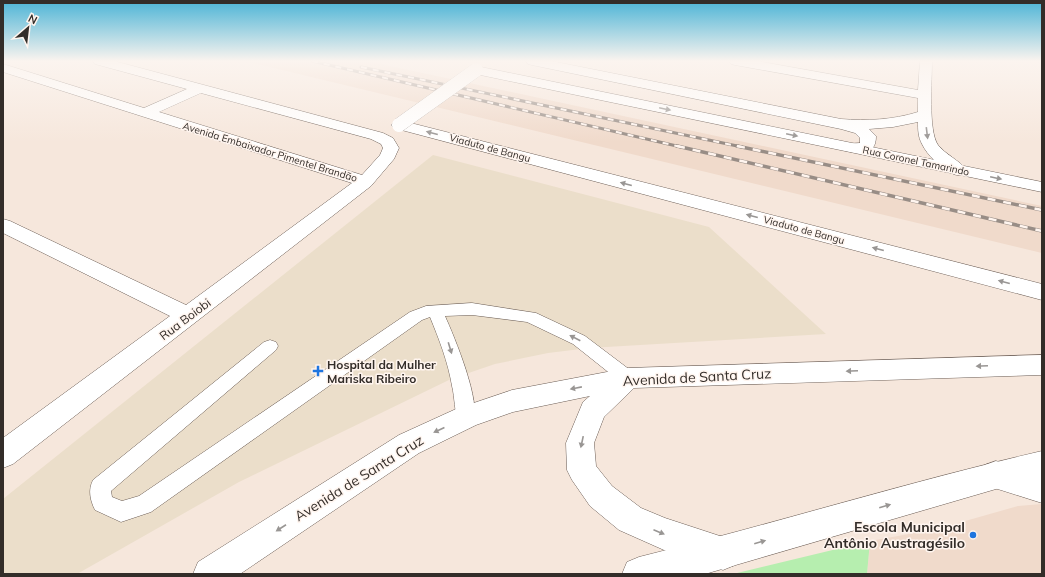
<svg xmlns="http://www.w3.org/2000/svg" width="1045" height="577" viewBox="0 0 1045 577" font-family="Mulish,sans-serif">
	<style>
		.built { fill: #f0dacb }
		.medical { fill: #ebdeca }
		.green { fill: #b6eeaf }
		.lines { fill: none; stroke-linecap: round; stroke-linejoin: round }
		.lane-casing { stroke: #6c5e56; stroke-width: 1 }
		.street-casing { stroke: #6c5e56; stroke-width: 1 }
		.secondary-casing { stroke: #6c5e56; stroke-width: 1 }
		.primary-casing { stroke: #6c5e56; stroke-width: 1 }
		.lane { fill: #fff; fill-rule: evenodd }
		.street { fill: #fff; fill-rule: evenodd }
		.secondary { fill: #fff; fill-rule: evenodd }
		.primary { fill: #fff; fill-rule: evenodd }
		.rail-far1-casing { stroke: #988d86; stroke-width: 3 }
		.rail-casing { stroke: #988d86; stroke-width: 3.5 }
		.rail-far1 { stroke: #fff5ef; stroke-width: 2; stroke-dasharray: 6; stroke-linecap: butt }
		.rail { stroke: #fff5ef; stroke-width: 2.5; stroke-dasharray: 8; stroke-linecap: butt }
		.secondary-bridge-casing { stroke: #6c5e56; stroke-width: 14; stroke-linecap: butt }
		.secondary-bridge { stroke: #fff; stroke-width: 14 }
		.oneway { fill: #999694 }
		.poi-dot { fill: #1f75df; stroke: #fff5ef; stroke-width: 1.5 }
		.labels { text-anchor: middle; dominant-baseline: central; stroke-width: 3; stroke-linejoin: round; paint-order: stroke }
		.far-street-label { font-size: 10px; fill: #332d29; stroke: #fff5ef }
		.street-label { font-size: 12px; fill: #332d29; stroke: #fff5ef }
		.poi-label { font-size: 12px; font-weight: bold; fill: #332d29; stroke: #fff5ef; text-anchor: start }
		.near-street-label { font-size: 14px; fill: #332d29; stroke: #fff5ef }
		.near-poi-label { font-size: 14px; font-weight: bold; fill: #332d29; stroke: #fff5ef; text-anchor: end }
	</style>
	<rect width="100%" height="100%" fill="#f6e7dc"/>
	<g class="built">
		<path d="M245 61H367L1042 206V253Z"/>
		<path d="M1042 504V574H867L870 541 937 529 1018 506Z"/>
	</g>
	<path class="medical" d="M433 155 709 227 826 334 589 348 548 353 495 364 451 379 239 482 77 574H3V499Z"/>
	<path class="green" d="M870 541 867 574H733Z"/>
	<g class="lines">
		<g class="lane-casing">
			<path id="lane" d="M472 303 536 313 585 336 634 373 637 378 634 383 628 385 622 383 573 344 527 322 472 315 445 316C454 336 482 403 473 423L466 425 459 423C454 411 455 398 452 386 448 362 439 339 430 317L422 320 151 512 121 522 95 510C90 500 88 490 93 480L264 342 270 340 276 342 278 346 276 350 111 491 112 497 122 501 139 496 410 312 426 306Z"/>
		</g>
		<g class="street-casing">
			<g id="street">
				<path d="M93 61H114L383 133 393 138 399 148 394 159 371 186 13 464 3 468V438L170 316 3 233V219L10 221 186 305 352 183 3 72V64L144 108 187 89 95 64ZM201 93 371 139 381 144 383 148 380 155 362 175 159 112Z"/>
				<path d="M526 61H551L841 119C867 121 892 120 918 112V98L735 65 731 64 729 61H757L918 90 920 61H932C932 79 928 131 938 145 946 155 959 160 967 170L964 174C960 175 956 176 952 173 941 168 927 155 922 144 918 137 918 129 918 122L893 127 869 129 876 136C876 157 859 154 843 150L841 147 843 144 860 143V138L855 133 841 129 532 65 528 64Z"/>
				<path d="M996 461 1042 475V503L985 485 981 475 985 465Z"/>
			</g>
		</g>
		<g class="secondary-casing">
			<g id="secondary">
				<path d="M476 66 1042 182V192L471 73 470 70 471 67Z"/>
				<path d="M399 120 1042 284V300L394 128 391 125 394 122Z"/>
				<path d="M1042 451V477L996 489 705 574H622L627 562 639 557C774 524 907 482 1042 451Z"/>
			</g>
		</g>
		<g class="primary-casing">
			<path id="primary" d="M1042 355V375L634 388 604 417 594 443 596 466 612 486 641 508 665 518 735 541 740 553 735 565 723 570 664 550 619 530 590 506 572 480 567 470 566 443 583 402 590 396 513 412 476 425 419 453 240 574H193L198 562 399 435 456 409 512 390 628 368Z"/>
		</g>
		<use href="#lane" class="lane"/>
		<use href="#street" class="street"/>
		<use href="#secondary" class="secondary"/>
		<use href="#primary" class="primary"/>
		<g class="rail-far1-casing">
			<g id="rail-far1">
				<path d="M312 61 681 147"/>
				<path d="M361 67 742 147"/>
			</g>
		</g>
		<g class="rail-casing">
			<g id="rail">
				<path d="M677 146 1042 231"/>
				<path d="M737 146 1042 210"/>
			</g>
		</g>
		<use href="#rail-far1" class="rail-far1"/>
		<use href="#rail" class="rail"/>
		<g class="secondary-bridge-casing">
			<path id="secondary-bridge" d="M399 125 476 70"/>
		</g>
		<use href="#secondary-bridge" class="secondary-bridge"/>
	</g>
	<defs><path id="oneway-solid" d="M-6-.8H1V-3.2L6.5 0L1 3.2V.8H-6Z"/></defs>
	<g class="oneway">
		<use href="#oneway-solid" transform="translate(665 109) rotate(12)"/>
		<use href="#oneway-solid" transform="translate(432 133) rotate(-165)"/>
		<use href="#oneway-solid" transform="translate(927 133) rotate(83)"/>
		<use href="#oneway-solid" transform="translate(792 135) rotate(12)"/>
		<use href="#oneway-solid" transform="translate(996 178) rotate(12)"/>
		<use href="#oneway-solid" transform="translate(626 184) rotate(-165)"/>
		<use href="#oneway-solid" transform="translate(752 216) rotate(-165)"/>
		<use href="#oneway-solid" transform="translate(878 249) rotate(-165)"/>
		<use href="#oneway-solid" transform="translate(1004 282) rotate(-165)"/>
		<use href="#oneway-solid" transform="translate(575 338) rotate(-153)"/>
		<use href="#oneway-solid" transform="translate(450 348) rotate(73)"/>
		<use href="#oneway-solid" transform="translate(982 366) rotate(178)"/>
		<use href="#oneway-solid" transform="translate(852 371) rotate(178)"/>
		<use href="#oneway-solid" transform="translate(576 388) rotate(169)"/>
		<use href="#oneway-solid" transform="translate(439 430) rotate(155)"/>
		<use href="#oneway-solid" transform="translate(582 442) rotate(102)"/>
		<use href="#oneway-solid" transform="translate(885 506) rotate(-16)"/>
		<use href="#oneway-solid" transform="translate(281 528) rotate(147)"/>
		<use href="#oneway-solid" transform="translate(659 532) rotate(23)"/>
		<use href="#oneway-solid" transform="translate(760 542) rotate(-16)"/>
	</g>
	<linearGradient id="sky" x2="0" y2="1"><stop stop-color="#4bb4d6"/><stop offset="0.43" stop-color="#fbf4ef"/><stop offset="1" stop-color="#fbf4ef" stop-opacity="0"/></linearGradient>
	<rect width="1045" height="142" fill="url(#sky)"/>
	<g class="poi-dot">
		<path d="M316 365h4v4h4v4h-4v4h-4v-4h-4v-4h4z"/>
		<circle cx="973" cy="535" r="4"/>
	</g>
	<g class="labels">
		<g class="far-street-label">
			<text transform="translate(490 148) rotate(15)">Viaduto de Bangu</text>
			<text transform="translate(270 152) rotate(17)">Avenida Embaixador Pimentel Brandão</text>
			<text transform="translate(916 161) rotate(12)">Rua Coronel Tamarindo</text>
			<text transform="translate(804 230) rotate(15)">Viaduto de Bangu</text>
		</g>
		<g class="street-label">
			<text transform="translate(185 319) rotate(-37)">Rua Boiobi</text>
		</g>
		<g class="poi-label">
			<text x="327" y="364">Hospital da Mulher<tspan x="327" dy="14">Mariska Ribeiro</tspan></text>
		</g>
		<g class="near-street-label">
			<text transform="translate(697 377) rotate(-3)">Avenida de Santa Cruz</text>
			<text transform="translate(359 478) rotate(-32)">Avenida de Santa Cruz</text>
		</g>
		<g class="near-poi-label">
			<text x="965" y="527">Escola Municipal<tspan x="965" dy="16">Antônio Austragésilo</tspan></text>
		</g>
	</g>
	<rect width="1045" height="577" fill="none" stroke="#332d29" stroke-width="8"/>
	<g transform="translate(28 28) rotate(28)" stroke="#fff5ef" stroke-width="3" paint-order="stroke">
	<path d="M0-3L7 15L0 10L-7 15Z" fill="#332d29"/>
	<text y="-6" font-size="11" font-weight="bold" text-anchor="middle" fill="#332d29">N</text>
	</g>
</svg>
